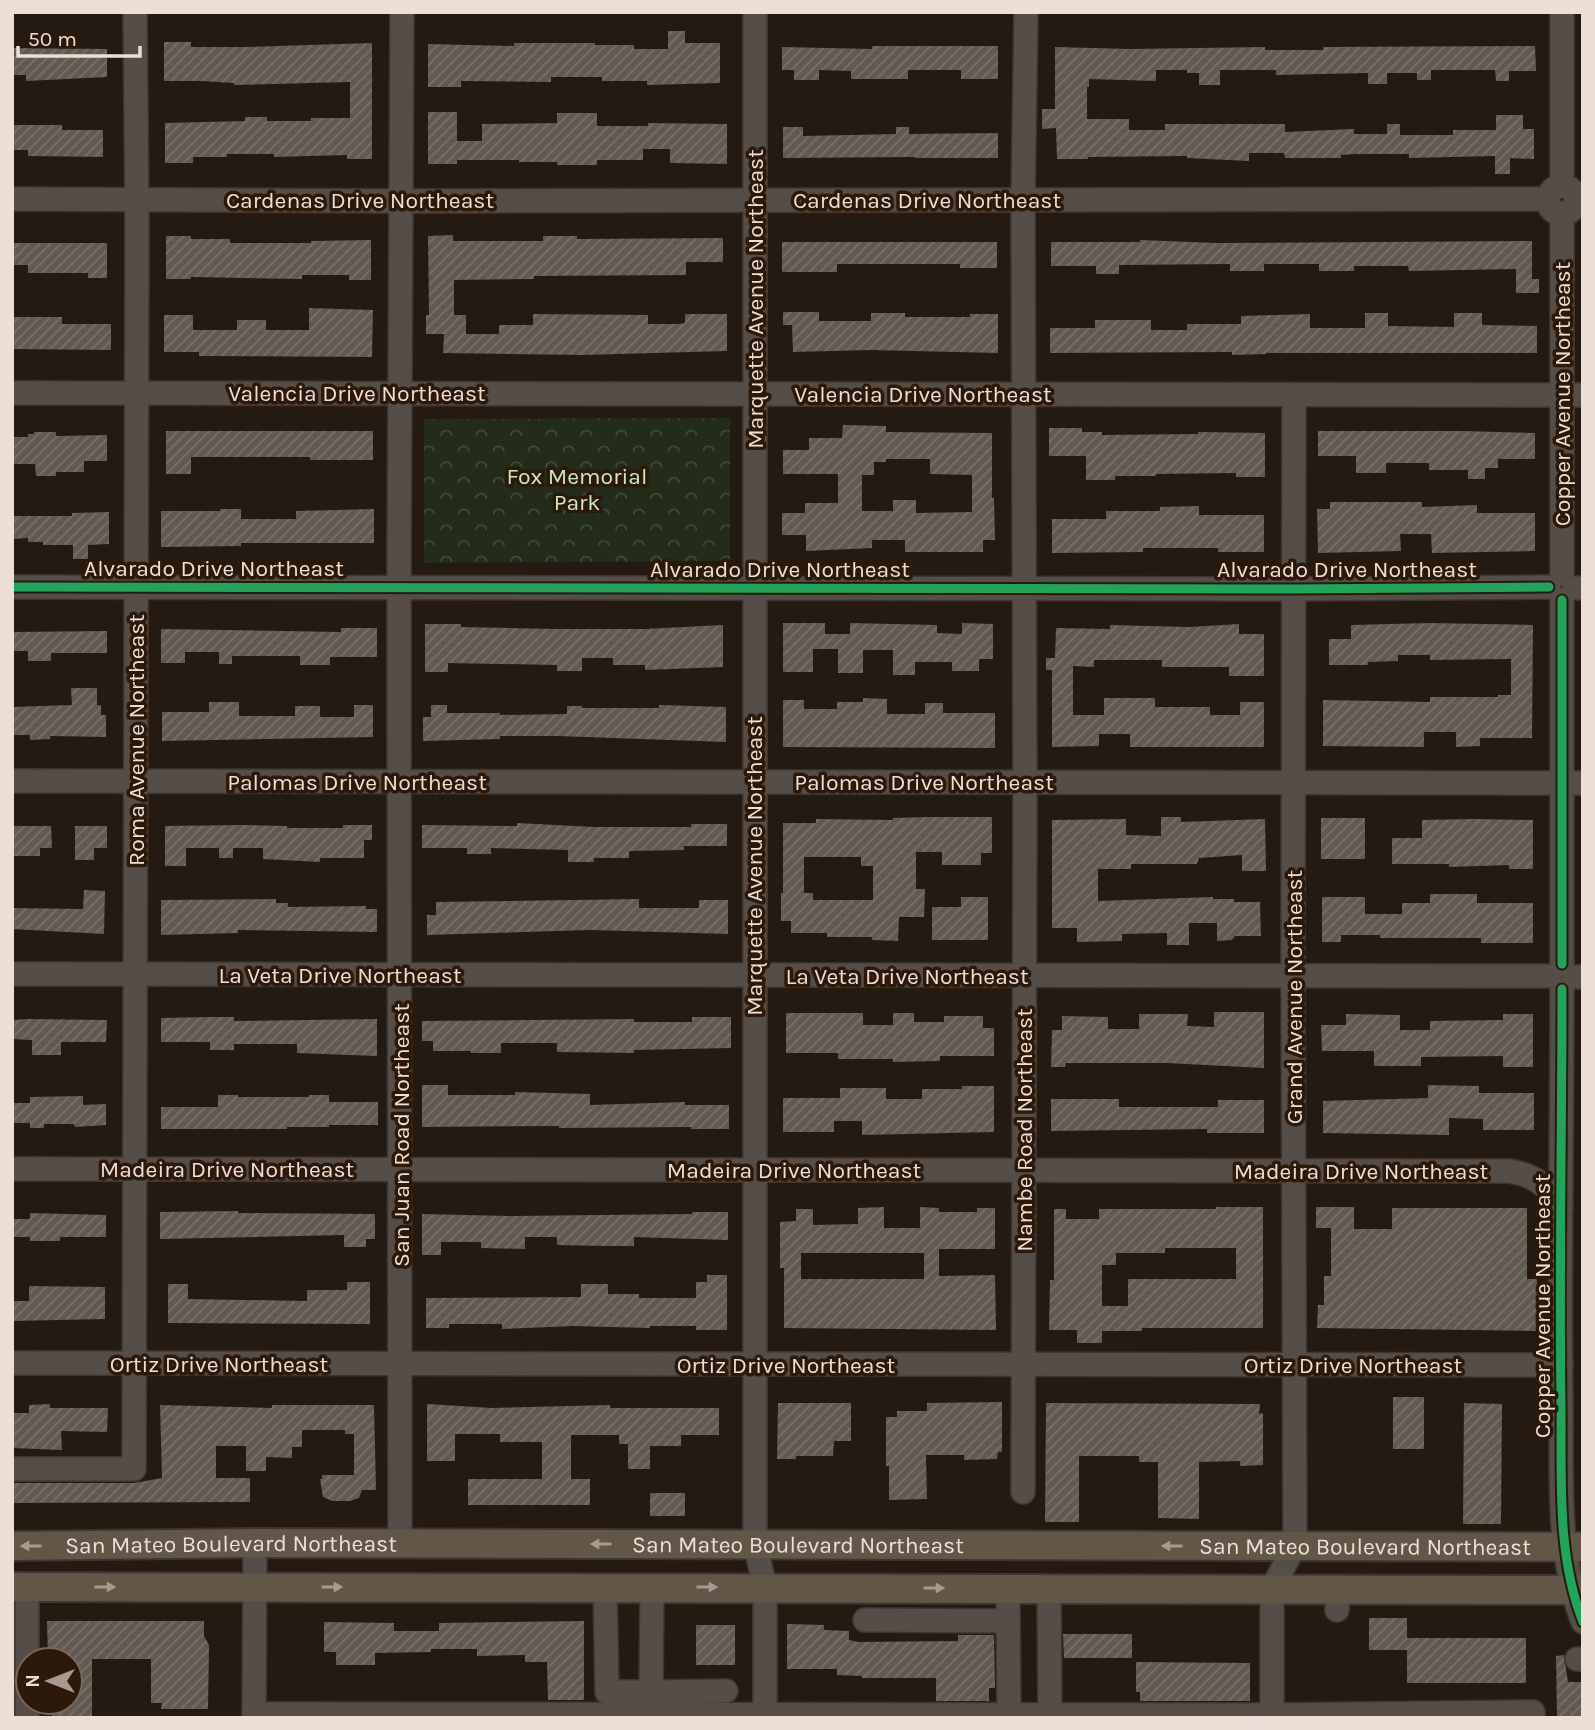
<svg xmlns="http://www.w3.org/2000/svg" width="1595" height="1730" viewBox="0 0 1595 1730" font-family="Karla,sans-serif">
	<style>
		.forest { fill: url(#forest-crowns) }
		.building { fill: url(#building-hatch); fill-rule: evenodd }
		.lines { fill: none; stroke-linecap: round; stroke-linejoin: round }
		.minor-casing { stroke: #3e352f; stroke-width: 26 }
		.major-casing { stroke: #3e352f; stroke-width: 32 }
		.minor { stroke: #554d48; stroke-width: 23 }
		.major { stroke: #615648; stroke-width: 28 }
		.cycleway-casing { stroke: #2c190a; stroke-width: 13 }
		.cycleway { stroke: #20a55d; stroke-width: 9 }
		.oneway { fill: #a79a8e }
		.labels { text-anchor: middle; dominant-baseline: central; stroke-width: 7; stroke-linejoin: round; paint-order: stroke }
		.street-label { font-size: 23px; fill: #eddfd5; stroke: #2c190a }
		.park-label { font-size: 23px; fill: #cceabb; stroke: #2c190a }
	</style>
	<defs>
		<pattern id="forest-crowns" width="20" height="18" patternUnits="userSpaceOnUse" patternTransform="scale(1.75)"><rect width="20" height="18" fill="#222c19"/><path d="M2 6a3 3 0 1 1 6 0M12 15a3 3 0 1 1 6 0" fill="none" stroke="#424a3a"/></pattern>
		<pattern id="building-hatch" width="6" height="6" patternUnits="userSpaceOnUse" patternTransform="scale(1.75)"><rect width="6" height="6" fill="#625951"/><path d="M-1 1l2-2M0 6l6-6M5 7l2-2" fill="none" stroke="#797069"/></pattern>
	</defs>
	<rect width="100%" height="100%" fill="#241a12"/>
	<path class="forest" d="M730 418V561L424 563V419Z"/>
	<g class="building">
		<path d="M668 31H685V43H720V83L647 85V81H602V77H551V82L461 81V87H428V44L514 46V43H595V45H634V49H668Z"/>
		<path d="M164 42H191V47H244L372 43V159H347V155L274 157V154H227V157H193V163H165V123L245 121V117H267V121H311V118H350V82L234 85V83L200 81H164Z"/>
		<path d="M872 46H998V79H961V70H908V79H851V71L819 70V80H794V70H782V47L872 49Z"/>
		<path d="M1535 46 1536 71H1509V81H1496L1495 70H1431V80H1417V73H1387V84H1368V73L1276 75V70H1220V85H1199V73H1187V70H1156V81L1089 79V87H1087V119H1129V130H1165V124H1285V132L1354 129V134H1387V124H1400V135H1453V130H1496V115H1523V129H1534V159L1510 158V174H1495V156L1409 158V154H1354L1341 155V158H1285L1284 153H1249V161L1187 158V156L1088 157V159H1057L1056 128 1042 129V109H1055V47L1131 49 1265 47V50H1323V47Z"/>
		<path d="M12 48 107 49V77L26 81V75H12Z"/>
		<path d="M428 112H457V141H482V124L557 123V113H597V126H648V123L727 124V164L670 163V149H643V160H597V165H557V162H519V160H457V164H428Z"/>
		<path d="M12 125H62V130H103V157L28 156V150H12Z"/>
		<path d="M783 127H803V136L896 134V127H909V134L998 133V158H915V157L783 158Z"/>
		<path d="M453 235V241H543V236H577V239L723 238V262H686V275L534 276V279L454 280V315H466V334H499V325H533V314L648 315V324H678L685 323V314H727V351L582 355 443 353 444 334H426V315H429L428 236Z"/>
		<path d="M166 236H191V239H230V243H311V241L371 240V280H349V275H302V279L191 277V279H166Z"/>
		<path d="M1140 240 1217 243 1532 241V279H1539V293H1516V269L1409 271 1408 266H1354V271H1319V264H1264V271H1230V264L1119 265V274H1096V266H1051V242H1140Z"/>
		<path d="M782 242H997V268H960V264H837V272H782Z"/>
		<path d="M12 243H107V278H88V273H28V265H12Z"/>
		<path d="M309 308 373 310 372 357 199 356V352H164V315H193V330H237V320H266V330H309Z"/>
		<path d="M783 312H819V321H871V313H905V317H970V314H998V353L871 350 793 352 792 325H783Z"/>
		<path d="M1365 313H1388V326L1454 327V313H1482V325L1537 326V353H1266V354L1232 355V352L1050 353V328H1095V320H1151V330H1187V324H1241V316L1310 314V328H1365Z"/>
		<path d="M12 317H62V324H111V350L12 349Z"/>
		<path d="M843 425 886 426V432L992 433V498H994L995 540H983V552H905V540H872V548L806 551V535H782V513H805V503H838V474H783V450H809V438H842ZM886 459H930V474L972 475V512L916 513V500H893V511H862V475H874V462H886Z"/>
		<path d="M1049 428H1082V432H1102V435L1198 434V432L1265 433V477H1236V473L1156 474V476H1115V480H1086V456H1049Z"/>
		<path d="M166 431H373V460H310V457H191V474H166Z"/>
		<path d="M1318 431H1462L1535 433V459H1498V468H1485V479H1468V470H1429V463H1386V473H1356V456H1318Z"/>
		<path d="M34 432H56V436L107 435V461H84V472H56V476H36L35 464H12L13 437H28V434H34Z"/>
		<path d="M1330 502H1422V507L1477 505V513H1535V551L1432 553 1431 534H1400L1401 551 1318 553 1317 509H1330Z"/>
		<path d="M1199 506V515H1264V552H1218V548H1143V552L1052 553V519H1106V511H1160V507Z"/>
		<path d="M220 509H241V519H296V511L374 509V543H241V546L161 547V511H220Z"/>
		<path d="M109 512V544L88 545V559H73V545H43V542H28V538L12 539V516H72V513Z"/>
		<path d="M783 623H825V634H850V623L937 625V633L962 634V623L993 624V659H979V671H952V662H915V675H893V650H863V673H838V649H813V672H783Z"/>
		<path d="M1430 623 1533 625 1532 738H1480V746L1456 747V732H1424V747L1323 746V700L1430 702V697H1498V695H1511V659L1430 660V655H1398V661L1368 662V665H1329V639H1351V625Z"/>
		<path d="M425 624H461V627L556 629H645L723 625V667L645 670V665H613V658H582V671H557V665L448 663V672H425Z"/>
		<path d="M1239 624V634H1264V676H1229V667H1162V660H1094V667L1073 666V715H1104V698H1155V707H1210V715H1240V702H1264V747H1130V734H1099V746L1052 747V670H1046V658H1055L1056 628 1110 629V625L1190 627Z"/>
		<path d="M341 628H377V657H330V665H300V656H232V664H219V652H185V663H161V629L341 632Z"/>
		<path d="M107 631V653H51V661H28V651H12V632Z"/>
		<path d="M71 688H97V705H101V715H106V737L50 736V739L30 740V735H12V707L72 705Z"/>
		<path d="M863 698 887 699V714H925V703H943V713H995V748L783 747V700H804V709H837V702H863Z"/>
		<path d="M209 702H239V716H295V706H320V717H354V705H373V737L162 741V712H209Z"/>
		<path d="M431 705H447V713H500V715L567 714V706H582V708H659V705L726 707V742L557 736H500V739L423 741V717H431Z"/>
		<path d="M928 817H992V853H981V865H942V852H916V889H925L924 917H899L898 941 872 940V937H827V933H791V921H781V893H783V823H816V819L893 820V818ZM804 857H861V866H873V900H813V893H804Z"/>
		<path d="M1161 817H1181V822L1265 819 1266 871H1242V855L1199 858 1197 864H1131V869H1098V901L1213 897V899H1234V902H1260L1261 936H1235L1232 940 1217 941V923H1189V945H1167V933L1122 934V941L1077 942V928H1052V820L1126 819V835L1161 836Z"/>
		<rect x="1321" y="818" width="44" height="41"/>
		<path d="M1474 819 1533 820V869H1509V865L1449 867V864H1392V838H1422V820Z"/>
		<path d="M517 823 594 827H691V824H727V846H684V850L629 851V858H594V862H568V850L491 848V854H467V848H422V825L517 826Z"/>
		<path d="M243 825 287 826V828H343V825H372V840H364V858H320V862L263 859V848H233V858H219V848H186V866H165V826Z"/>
		<path d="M12 826H51L52 848H40V856H12Z"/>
		<path d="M75 826H107V848H94V860H75Z"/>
		<path d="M84 890 105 891 104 934 12 929V908L83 909Z"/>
		<path d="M1430 894H1477V903H1533V943H1481V938H1380V935H1341V942H1322V897H1365V914H1402V903H1430Z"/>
		<path d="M961 897H988V940H932V907H961Z"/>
		<path d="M276 899V903H288V907L366 906V909H377V932L238 930V933L161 935V900Z"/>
		<path d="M639 899V908H699V900H728V934L590 930 427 935V915H436V902Z"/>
		<path d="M1214 1012H1264V1068L1167 1063H1066L1065 1067H1051L1052 1030H1062V1016L1108 1017V1029H1139V1014H1188L1187 1026 1214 1027Z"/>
		<path d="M786 1013H863V1025H893V1013H914V1022H944V1016H983V1028H994V1056H940V1061L893 1062V1059H838V1053H786Z"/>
		<path d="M1346 1014 1400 1015V1030H1430V1021L1503 1020V1014H1533V1067H1503V1056L1421 1057V1066H1374V1051H1322L1321 1025H1346Z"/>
		<path d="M210 1017H234V1021L377 1019V1056L297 1053V1044H234V1050H210V1042H161V1018Z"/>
		<path d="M692 1017H731V1048L634 1050V1053L557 1052V1043H501V1053H471V1051H433V1041H422V1021L634 1019V1022H692Z"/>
		<path d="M28 1019 107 1020 106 1042H61V1055H32V1040L12 1039V1020Z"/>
		<path d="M422 1085H448V1095H515V1092L590 1094V1105L685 1102V1105H729V1129H691V1127L559 1128V1126L422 1127Z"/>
		<path d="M1428 1085 1479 1086V1093H1534V1130H1483V1119L1449 1118V1135L1323 1133V1101L1428 1098Z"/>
		<path d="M962 1086H994V1132L862 1135V1121H834V1132H783V1098H840V1088H886V1099H922V1089H962Z"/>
		<path d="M218 1095H238V1097H309V1095H329V1102H378V1125H329V1127H287V1129H161V1107H218Z"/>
		<path d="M83 1096V1105L106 1104V1125L75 1127 74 1124H44V1128H30V1123H12V1103H30V1097Z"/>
		<path d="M1051 1099H1119V1107H1218V1100H1264V1133H1207V1129L1051 1131Z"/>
		<path d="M884 1207V1228H920V1207L939 1208V1212H977V1208H995V1249H939V1276L995 1275 996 1330 784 1328V1268H780V1222L796 1221V1209H813V1225L858 1224V1208ZM801 1253H924V1279H801Z"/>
		<path d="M1216 1207H1263V1328H1142V1331H1102V1343H1077V1330H1049L1050 1280H1054V1209H1066V1219H1099V1209H1216ZM1165 1248H1236V1279H1128V1306H1102V1265H1116V1253H1165Z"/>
		<path d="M1316 1207H1354V1229H1392V1208H1527V1279H1537L1536 1331 1317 1328 1318 1305H1324V1276H1331V1228H1316Z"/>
		<path d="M238 1211V1213L375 1214V1239H366V1247H344V1235L160 1239V1212Z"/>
		<path d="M692 1212H728V1240L634 1237V1246H605L557 1245V1237H525V1249L481 1248V1242H441V1255H422V1214L512 1216 692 1214Z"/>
		<path d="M30 1213 106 1215V1237H60V1241H30V1237H12V1219H30Z"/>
		<path d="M707 1275H727V1330H696V1326H650V1328L573 1326 502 1329V1324H449V1328H426V1298L581 1297V1284H608V1294H639V1298H696V1282H707Z"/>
		<path d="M347 1282H370V1324L168 1323V1284H188V1299L307 1301V1290H347Z"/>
		<path d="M29 1286 105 1287V1319L12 1321V1301H29Z"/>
		<rect x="1393" y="1397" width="31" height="52"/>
		<path d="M1002 1402V1452H998L997 1459 964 1460V1455H926L927 1499 889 1500V1466H886V1417H897V1411H927V1403Z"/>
		<path d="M778 1403H851V1441H834L833 1456H796V1459H777Z"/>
		<path d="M1046 1403 1260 1404 1259 1414 1263 1413V1465L1240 1466V1461L1199 1462V1519L1158 1518V1462H1139V1456H1079V1522H1045Z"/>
		<path d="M1464 1403 1502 1404 1501 1524H1463Z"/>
		<path d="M50 1404V1408H108L107 1432 61 1431 62 1450 12 1448V1413H29V1405Z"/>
		<path d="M427 1404 492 1408 610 1405V1408H719V1435H681V1446H650V1469H628V1444H619V1435H571V1479H590V1505H468V1479H542V1442H500V1434H455V1461H427Z"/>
		<path d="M160 1405 272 1408V1405H374L376 1490H362L359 1498 350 1501H332L323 1497 320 1479H322V1475H354V1434H345V1430H302V1447H292V1458L266 1457V1471H246V1446H216V1478H250V1502L12 1503V1483H134L162 1478Z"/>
		<rect x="650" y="1493" width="35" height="23"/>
		<rect x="1369" y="1618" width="38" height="32"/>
		<path d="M47 1621H204V1636L209 1645 208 1709H161L162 1703H151V1659H92V1718H52V1702H70V1660H48Z"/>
		<path d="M584 1621V1700H548L547 1662H525V1655L477 1656V1649H431V1652L375 1653V1665H336V1652H324V1622L394 1623V1631H439V1623Z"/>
		<path d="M787 1624 824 1625V1630L849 1631V1640L858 1642 958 1641V1635H994L995 1688H989V1701H936V1678H862V1676L837 1675V1669H787Z"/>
		<rect x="696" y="1625" width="39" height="40"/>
		<path d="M1063 1634H1132V1658H1064Z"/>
		<rect x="1407" y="1638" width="119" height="45"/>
		<path d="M1564 1655 1568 1682H1583V1718H1557L1556 1656Z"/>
		<path d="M1136 1662 1250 1663V1701H1140V1692H1136Z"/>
	</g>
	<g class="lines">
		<g class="minor-casing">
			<g id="minor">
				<path d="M755 12V1544L765 1587V1718"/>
				<path d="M1562 12V186"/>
				<circle cx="1562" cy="200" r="14"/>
				<path d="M12 199 400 201 1548 199"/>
				<path d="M12 393 1583 395"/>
				<path d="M1562 574V213"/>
				<path d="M12 587 1293 589 1549 587"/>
				<path d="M1574 588H1583"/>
				<path d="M1562 600V964"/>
				<path d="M12 781 1583 783"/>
				<path d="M12 974 1550 976"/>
				<path d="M1574 977H1583"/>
				<path d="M1562 989C1562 1128 1559 1266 1561 1405 1562 1476 1556 1554 1583 1622"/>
				<path d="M12 1169 1508 1171C1534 1174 1548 1186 1561 1208"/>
				<path d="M12 1363 1561 1365"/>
				<path d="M12 1469H134L137 216 135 12"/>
				<path d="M1023 1492 1025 799 1023 200 1026 12"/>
				<path d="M400 1544 399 565 402 12"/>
				<path d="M27 1587V1718"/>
				<path d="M605 1587 607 1692H651L652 1587"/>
				<path d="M1049 1587 1050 1715"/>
				<path d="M1008 1605 1009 1714"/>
				<path d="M1337 1610 1338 1589"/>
				<path d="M865 1620 1008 1621"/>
				<path d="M1577 1659H1583"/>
				<path d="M651 1692 726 1691"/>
				<path d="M254 1714 1272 1715 1533 1712V1718"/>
				<path d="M254 1718 255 1543"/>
				<path d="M1272 1718V1588L1295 1546 1293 976 1294 396"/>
			</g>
		</g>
		<g class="major-casing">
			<g id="major">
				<path id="s1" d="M12 1546 255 1543 1583 1547"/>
				<path d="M12 1587 1583 1590"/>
			</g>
		</g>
		<use href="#minor" class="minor"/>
		<use href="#major" class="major"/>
		<g class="cycleway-casing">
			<g id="cycleway">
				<path d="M12 587 1293 589 1549 587"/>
				<path d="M1562 600V964"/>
				<path d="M1562 989C1562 1128 1559 1266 1561 1405 1562 1476 1556 1554 1583 1622"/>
			</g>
		</g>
		<use href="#cycleway" class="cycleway"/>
	</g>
	<defs><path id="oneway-solid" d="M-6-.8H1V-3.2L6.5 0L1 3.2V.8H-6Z" transform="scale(1.75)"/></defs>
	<g class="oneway">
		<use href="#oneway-solid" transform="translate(601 1544) rotate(-180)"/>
		<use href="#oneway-solid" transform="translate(31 1546) rotate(180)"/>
		<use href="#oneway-solid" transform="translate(1172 1546) rotate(-180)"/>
		<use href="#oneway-solid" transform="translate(105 1587)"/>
		<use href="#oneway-solid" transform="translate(332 1587)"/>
		<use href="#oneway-solid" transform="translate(707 1587)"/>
		<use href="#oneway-solid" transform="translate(934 1588)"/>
	</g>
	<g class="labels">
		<g class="street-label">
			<text x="360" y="200">Cardenas Drive Northeast</text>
			<text x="927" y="200">Cardenas Drive Northeast</text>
			<text transform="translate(755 299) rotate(-90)">Marquette Avenue Northeast</text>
			<text x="357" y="393">Valencia Drive Northeast</text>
			<text x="923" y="394">Valencia Drive Northeast</text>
			<text transform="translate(1562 394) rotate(-90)">Copper Avenue Northeast</text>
			<text x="214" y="568">Alvarado Drive Northeast</text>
			<text x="780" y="569">Alvarado Drive Northeast</text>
			<text x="1347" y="569">Alvarado Drive Northeast</text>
			<text transform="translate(136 740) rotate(-90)">Roma Avenue Northeast</text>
			<text x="357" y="782">Palomas Drive Northeast</text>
			<text x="924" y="782">Palomas Drive Northeast</text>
			<text transform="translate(754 866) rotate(-90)">Marquette Avenue Northeast</text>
			<text x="340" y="975">La Veta Drive Northeast</text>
			<text x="907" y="976">La Veta Drive Northeast</text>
			<text transform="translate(1294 997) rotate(-90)">Grand Avenue Northeast</text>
			<text transform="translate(1024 1130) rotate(-90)">Nambe Road Northeast</text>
			<text transform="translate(401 1135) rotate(-90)">San Juan Road Northeast</text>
			<text x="227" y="1169">Madeira Drive Northeast</text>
			<text x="794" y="1170">Madeira Drive Northeast</text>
			<text x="1361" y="1171">Madeira Drive Northeast</text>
			<text transform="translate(1542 1306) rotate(-90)">Copper Avenue Northeast</text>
			<text x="219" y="1364">Ortiz Drive Northeast</text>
			<text x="786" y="1365">Ortiz Drive Northeast</text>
			<text x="1353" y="1365">Ortiz Drive Northeast</text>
			<text stroke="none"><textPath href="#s1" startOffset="219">San Mateo Boulevard Northeast</textPath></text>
			<text stroke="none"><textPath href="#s1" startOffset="786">San Mateo Boulevard Northeast</textPath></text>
			<text stroke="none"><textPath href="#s1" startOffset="1353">San Mateo Boulevard Northeast</textPath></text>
		</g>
		<g class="park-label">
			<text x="577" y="476">Fox Memorial<tspan x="577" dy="26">Park</tspan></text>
		</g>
	</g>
	<rect width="1595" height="1730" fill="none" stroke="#eddfd5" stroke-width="28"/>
	<g transform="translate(49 1681) rotate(270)"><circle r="33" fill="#2c190a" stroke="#79685b" stroke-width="2"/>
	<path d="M0-5L12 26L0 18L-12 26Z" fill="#a79a91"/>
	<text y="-10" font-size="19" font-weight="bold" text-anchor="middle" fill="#eddfd5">N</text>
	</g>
	<path d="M18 46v10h122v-10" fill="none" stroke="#eddfd5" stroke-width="3.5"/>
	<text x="28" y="46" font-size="21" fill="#eddfd5" stroke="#2c190a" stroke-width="5" paint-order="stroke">50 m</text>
</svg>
